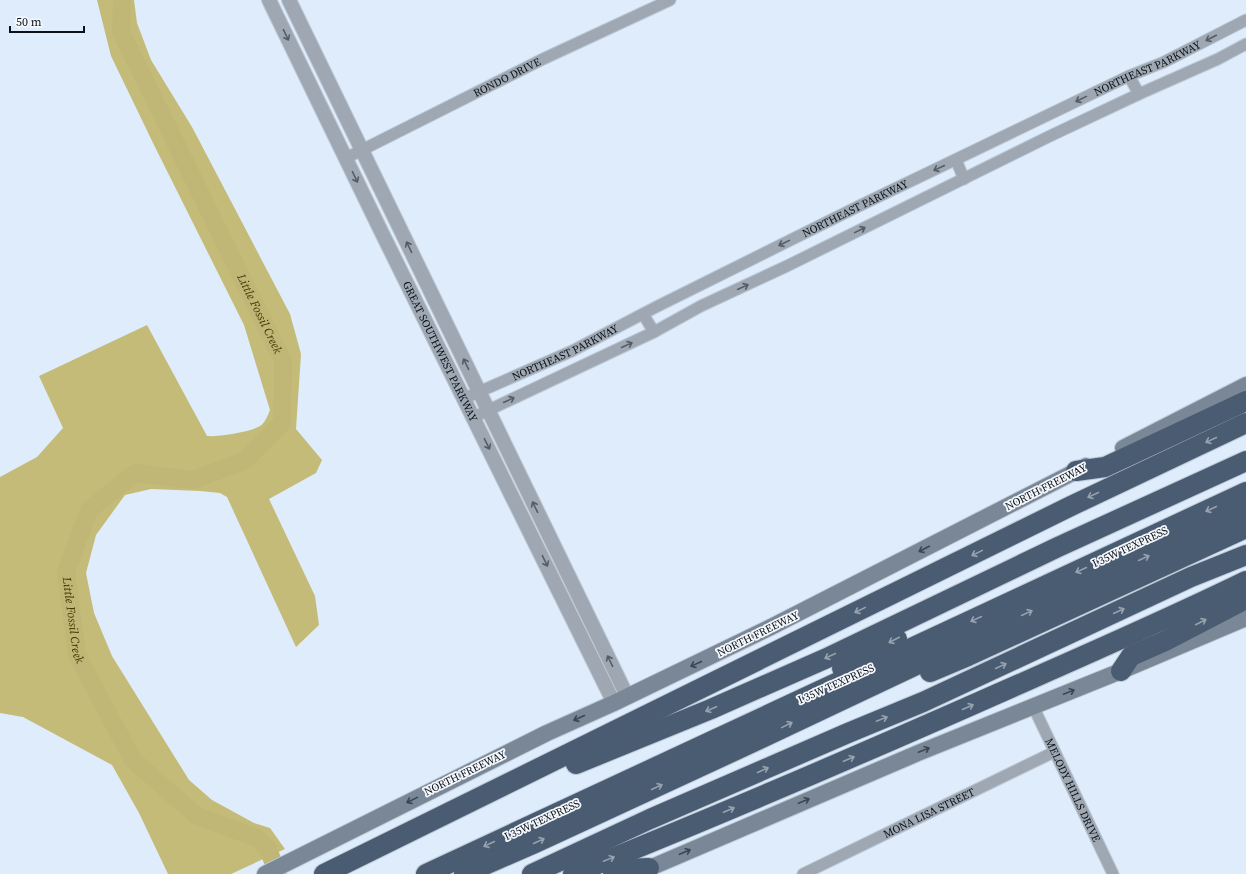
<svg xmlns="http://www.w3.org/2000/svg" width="1246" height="874" viewBox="0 0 1246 874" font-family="'Source Serif 4',serif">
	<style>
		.forest { fill: #c4bb79 }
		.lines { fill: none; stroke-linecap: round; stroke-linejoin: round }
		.river { stroke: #c0b776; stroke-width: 18 }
		.minor-casing { stroke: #bdc9d7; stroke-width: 13 }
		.tertiary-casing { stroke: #bdc9d7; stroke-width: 16 }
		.secondary-casing { stroke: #bdc9d7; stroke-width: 18 }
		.motorway-casing { stroke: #bdc9d7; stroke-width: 22 }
		.minor { stroke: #9fa8b2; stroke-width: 11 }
		.tertiary { stroke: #9fa8b2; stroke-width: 14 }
		.secondary { stroke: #7a8796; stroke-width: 16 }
		.motorway { stroke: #4a5c71; stroke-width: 20 }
		.oneway { stroke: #545c66 }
		.oneway2 { stroke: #96a2b0 }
		.oneway3 { stroke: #3c4651 }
		.labels { text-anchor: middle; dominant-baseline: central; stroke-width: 3.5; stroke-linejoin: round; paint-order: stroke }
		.street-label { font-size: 11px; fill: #0a1119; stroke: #f4f8fd }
		.water-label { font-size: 12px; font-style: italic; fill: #3f3801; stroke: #f4f8fd }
	</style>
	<rect width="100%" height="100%" fill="#dfecfb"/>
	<path class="forest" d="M97 0H134L137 23 151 60 192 127 290 314 301 354 296 429 322 460 316 473 269 499 315 596 319 625 296 647 227 497 220 493 200 491 151 489 125 495 96 535 86 573 94 613 112 656 189 780 212 800 254 823 270 828 285 849 231 874H168L139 813 112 765 23 717 0 713V477L37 457 63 428 39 376 147 325 207 436C219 437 250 432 260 426 265 423 268 415 270 410L244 325 154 145 111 56Z"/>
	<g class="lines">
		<path class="river" id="s1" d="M122 0 121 32 283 361 282 423 244 461 193 480 135 473 89 510 66 572 77 655 133 760 197 816 257 838 268 849 278 874"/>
		<g class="minor-casing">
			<g id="minor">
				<path d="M1129 76 1139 94"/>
				<path id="s2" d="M346 158 543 59 670 0"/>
				<path d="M956 160 964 179"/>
				<path d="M643 314 654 332"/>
				<path id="s3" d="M465 398 572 351 656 307 859 206 1129 76 1164 62 1246 20"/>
				<path d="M474 417 654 332 701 306 787 266 1050 136 1139 94 1218 59 1246 44"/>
				<path id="s4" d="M1033 706 1113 874"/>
				<path id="s5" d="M803 874 1054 752"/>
			</g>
		</g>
		<g class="tertiary-casing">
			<g id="tertiary">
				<path id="s6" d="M269 0 379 227 614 703"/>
				<path d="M289 0 627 696"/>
			</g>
		</g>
		<g class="secondary-casing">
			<g id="secondary">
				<path d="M1123 448 1246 385"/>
				<path d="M638 873 918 753 1121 671 1246 618"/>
				<path d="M265 874 547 733 614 703 771 627 1086 466"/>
			</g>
		</g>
		<g class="motorway-casing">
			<g id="motorway">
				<path d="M1076 471 1105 467 1246 401"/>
				<path d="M842 668 897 639"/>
				<path d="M1121 671 1131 656 1165 641 1246 599"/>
				<path d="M930 672 968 656 1246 528"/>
				<path d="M576 764 711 709 827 658 1058 547 1246 461"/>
				<path d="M324 874 1071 506 1246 423"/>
				<path d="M426 874C699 746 974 621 1246 492"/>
				<path d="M464 874 535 843 747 745 1246 509"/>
				<path d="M532 874 650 819 848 733 923 702 1191 577 1246 555"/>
				<path d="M573 874C715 817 857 756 997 694 1081 657 1164 621 1246 581"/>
				<path d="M613 874 624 869 649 868"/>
			</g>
		</g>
		<use href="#minor" class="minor"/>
		<use href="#tertiary" class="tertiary"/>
		<use href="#secondary" class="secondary"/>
		<use href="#motorway" class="motorway"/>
	</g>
	<defs><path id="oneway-shaft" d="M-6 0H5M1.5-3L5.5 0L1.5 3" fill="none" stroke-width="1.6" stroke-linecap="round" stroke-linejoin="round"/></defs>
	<g class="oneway">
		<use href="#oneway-shaft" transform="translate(286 35) rotate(64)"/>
		<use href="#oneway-shaft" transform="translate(1211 38) rotate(153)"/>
		<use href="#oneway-shaft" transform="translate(1081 99) rotate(154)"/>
		<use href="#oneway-shaft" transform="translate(939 168) rotate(155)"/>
		<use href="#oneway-shaft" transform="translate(355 177) rotate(64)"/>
		<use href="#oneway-shaft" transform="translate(860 230) rotate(-26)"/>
		<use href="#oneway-shaft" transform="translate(784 243) rotate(154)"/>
		<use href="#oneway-shaft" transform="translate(409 247) rotate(-116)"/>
		<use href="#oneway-shaft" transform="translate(743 287) rotate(-25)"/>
		<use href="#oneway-shaft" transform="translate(627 345) rotate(-25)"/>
		<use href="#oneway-shaft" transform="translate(466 364) rotate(-116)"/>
		<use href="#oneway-shaft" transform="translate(509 400) rotate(-25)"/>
		<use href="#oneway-shaft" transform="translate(487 444) rotate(64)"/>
		<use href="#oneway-shaft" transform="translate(535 507) rotate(-116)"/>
		<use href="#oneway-shaft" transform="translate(545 561) rotate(64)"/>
		<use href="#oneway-shaft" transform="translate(610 661) rotate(-116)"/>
	</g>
	<g class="oneway2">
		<use href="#oneway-shaft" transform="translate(1211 440) rotate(155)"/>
		<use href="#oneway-shaft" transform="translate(1093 495) rotate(155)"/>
		<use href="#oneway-shaft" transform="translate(1211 509) rotate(155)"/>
		<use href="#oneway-shaft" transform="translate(977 553) rotate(154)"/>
		<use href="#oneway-shaft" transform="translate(1144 558) rotate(-25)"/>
		<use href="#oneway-shaft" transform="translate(1081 570) rotate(155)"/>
		<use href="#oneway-shaft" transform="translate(860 610) rotate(154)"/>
		<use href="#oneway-shaft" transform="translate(1119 611) rotate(-25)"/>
		<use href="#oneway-shaft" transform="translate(1027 613) rotate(-25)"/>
		<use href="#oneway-shaft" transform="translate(976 619) rotate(155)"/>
		<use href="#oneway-shaft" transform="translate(1201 622) rotate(-27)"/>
		<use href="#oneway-shaft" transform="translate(894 640) rotate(153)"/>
		<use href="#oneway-shaft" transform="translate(830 656) rotate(155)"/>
		<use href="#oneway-shaft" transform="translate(1001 666) rotate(-25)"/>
		<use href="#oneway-shaft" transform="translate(968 707) rotate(-24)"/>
		<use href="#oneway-shaft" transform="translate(711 709) rotate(157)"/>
		<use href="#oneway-shaft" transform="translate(882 719) rotate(-22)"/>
		<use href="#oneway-shaft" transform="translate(787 725) rotate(-26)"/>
		<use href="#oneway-shaft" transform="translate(849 759) rotate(-23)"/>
		<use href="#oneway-shaft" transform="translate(763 770) rotate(-24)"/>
		<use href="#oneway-shaft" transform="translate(657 787) rotate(-25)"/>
		<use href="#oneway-shaft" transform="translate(729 810) rotate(-23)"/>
		<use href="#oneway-shaft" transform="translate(539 841) rotate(-25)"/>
		<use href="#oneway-shaft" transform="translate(489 844) rotate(155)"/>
		<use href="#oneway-shaft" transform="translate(609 859) rotate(-22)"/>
	</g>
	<g class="oneway3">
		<use href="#oneway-shaft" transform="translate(924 549) rotate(153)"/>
		<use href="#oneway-shaft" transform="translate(696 664) rotate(155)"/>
		<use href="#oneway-shaft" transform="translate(1069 692) rotate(-22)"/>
		<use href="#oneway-shaft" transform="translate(579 718) rotate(156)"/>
		<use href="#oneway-shaft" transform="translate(924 750) rotate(-22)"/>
		<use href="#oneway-shaft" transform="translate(412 800) rotate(154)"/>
		<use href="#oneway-shaft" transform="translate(804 801) rotate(-23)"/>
		<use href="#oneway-shaft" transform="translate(685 852) rotate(-23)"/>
	</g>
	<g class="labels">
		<g class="street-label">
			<text stroke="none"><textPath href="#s3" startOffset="758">NORTHEAST PARKWAY</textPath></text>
			<text stroke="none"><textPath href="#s2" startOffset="180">RONDO DRIVE</textPath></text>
			<text stroke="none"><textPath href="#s3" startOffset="434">NORTHEAST PARKWAY</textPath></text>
			<text stroke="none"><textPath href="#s6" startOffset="391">GREAT SOUTHWEST PARKWAY</textPath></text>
			<text stroke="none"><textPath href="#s3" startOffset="110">NORTHEAST PARKWAY</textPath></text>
			<text transform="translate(1046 487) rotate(-27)">NORTH FREEWAY</text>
			<text transform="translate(1130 547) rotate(-25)">I 35W TEXPRESS</text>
			<text transform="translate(758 634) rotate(-26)">NORTH FREEWAY</text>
			<text transform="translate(836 684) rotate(-24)">I 35W TEXPRESS</text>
			<text transform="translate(465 773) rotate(-26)">NORTH FREEWAY</text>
			<text stroke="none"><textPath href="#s4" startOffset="93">MELODY HILLS DRIVE</textPath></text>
			<text stroke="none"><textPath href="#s5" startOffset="140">MONA LISA STREET</textPath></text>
			<text transform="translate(542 820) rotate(-25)">I 35W TEXPRESS</text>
		</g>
		<g class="water-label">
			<text stroke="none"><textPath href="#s1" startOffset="346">Little Fossil Creek</textPath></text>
			<text stroke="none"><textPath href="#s1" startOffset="801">Little Fossil Creek</textPath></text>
		</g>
	</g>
	<path d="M10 26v6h74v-6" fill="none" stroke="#0a1119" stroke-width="2"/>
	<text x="16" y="26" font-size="12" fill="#0a1119" stroke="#f4f8fd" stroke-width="3" paint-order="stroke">50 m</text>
</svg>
